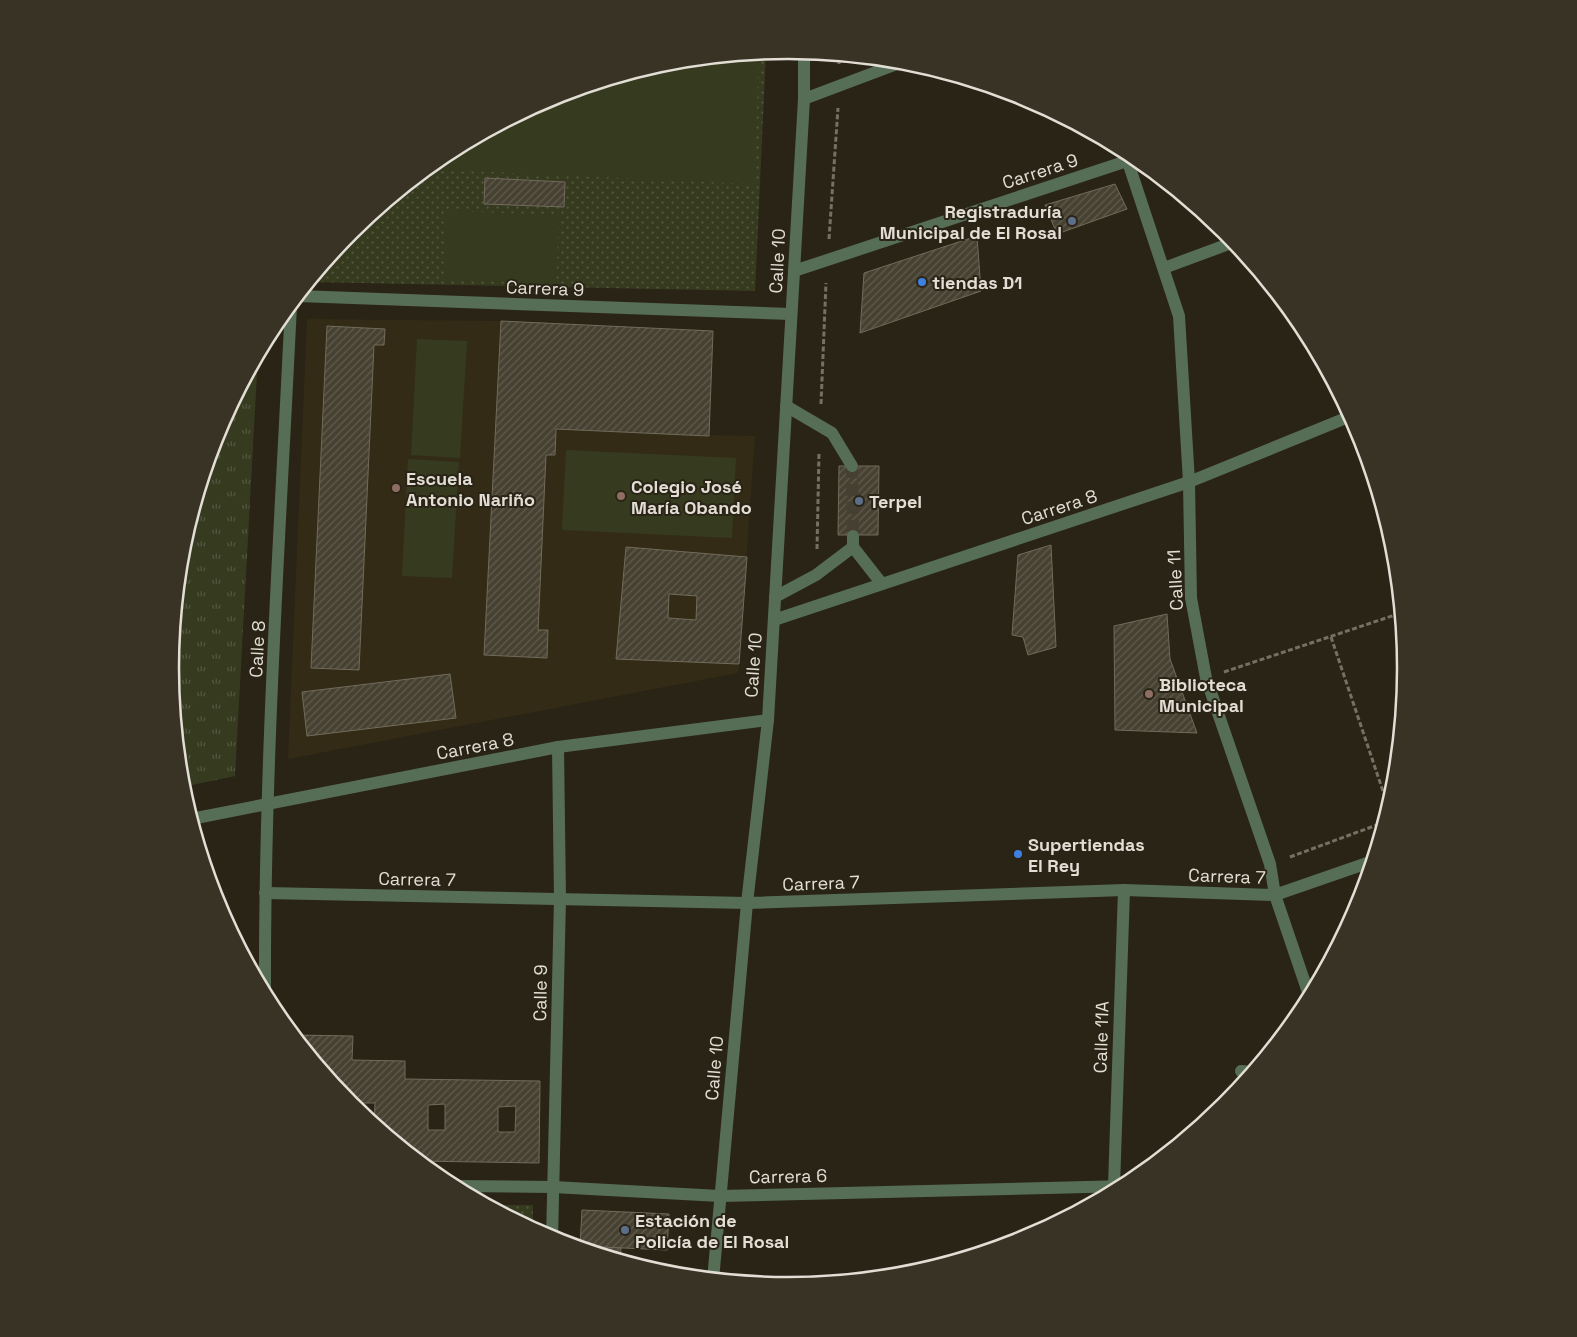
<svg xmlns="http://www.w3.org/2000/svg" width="1577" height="1337" viewBox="0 0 1577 1337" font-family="'Space Grotesk',sans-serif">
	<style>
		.built { fill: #332b16 }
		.grass { fill: url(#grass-tufts) }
		.park { fill: url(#park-dots) }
		.garden { fill: #363b20 }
		.building { fill: url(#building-hatch); stroke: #716b5b; fill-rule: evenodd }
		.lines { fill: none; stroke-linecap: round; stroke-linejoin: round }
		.minor-tunnel { stroke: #464033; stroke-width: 12; stroke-dasharray: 12 6; stroke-linecap: butt }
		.path { stroke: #767064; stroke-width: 3; stroke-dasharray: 5 2.5; stroke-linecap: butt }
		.minor { stroke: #576e56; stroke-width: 12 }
		.service-dot { fill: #5c6f8a; stroke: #2a2416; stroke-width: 2 }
		.shop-dot { fill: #3f7fe0; stroke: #2a2416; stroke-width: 2 }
		.education-dot { fill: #8d6e63; stroke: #2a2416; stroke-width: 2 }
		.labels { text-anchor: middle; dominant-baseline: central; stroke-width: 4; stroke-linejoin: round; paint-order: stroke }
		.street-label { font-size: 18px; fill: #e2ded5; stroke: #2a2416 }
		.poi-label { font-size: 18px; font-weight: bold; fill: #e2ded5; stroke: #2a2416; text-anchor: start }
		.rim { fill: none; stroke: #e2ded5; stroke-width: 2.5 }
	</style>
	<defs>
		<pattern id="grass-tufts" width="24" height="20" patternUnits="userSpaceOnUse" patternTransform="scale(1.25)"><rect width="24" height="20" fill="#363b20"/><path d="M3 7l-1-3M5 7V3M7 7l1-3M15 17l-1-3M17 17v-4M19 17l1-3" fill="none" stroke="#535740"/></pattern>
		<pattern id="park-dots" width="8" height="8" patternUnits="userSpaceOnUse" patternTransform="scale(1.25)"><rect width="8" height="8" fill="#363b20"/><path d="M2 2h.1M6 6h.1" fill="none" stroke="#535740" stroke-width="1.8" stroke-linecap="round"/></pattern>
		<pattern id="building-hatch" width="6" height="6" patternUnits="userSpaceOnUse" patternTransform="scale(1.25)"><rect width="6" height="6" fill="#474132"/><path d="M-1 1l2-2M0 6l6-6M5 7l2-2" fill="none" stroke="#615c4f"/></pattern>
	</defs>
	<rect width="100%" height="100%" fill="#2a2416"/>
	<path class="built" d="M307 319 501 321 713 331 709 435 755 436 738 673 288 759Z"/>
	<path class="grass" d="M258 354 235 776 182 787 170 668 182 548 217 432Z"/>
	<g class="park">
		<path d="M766 52 755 291 310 282 351 231 445 154 552 97 668 62Z"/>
		<path d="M486 1205H533V1230Z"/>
	</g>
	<g class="garden">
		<path d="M759 53 754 184 427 169 445 154 552 97 668 62Z"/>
		<path d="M446 211 559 215 556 284 444 280Z"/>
		<path d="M417 339 467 341 460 458 411 455Z"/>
		<path d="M566 450 736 458 732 538 562 530Z"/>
		<path d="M408 459 459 462 452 578 402 576Z"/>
	</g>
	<g class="building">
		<path d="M485 178 565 182 564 207 484 204Z"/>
		<path d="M1115 184 1127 209 1057 234 1045 205Z"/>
		<path d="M977 236 981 291 860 333 864 273Z"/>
		<path d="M501 321 713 331 709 436 556 429 555 455H546L538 630H548L547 658 484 655Z"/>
		<path d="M327 326 385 329 384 345H374L359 670 311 668Z"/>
		<path d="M839 466H879L878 535H838Z"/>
		<path d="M1051 545 1056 647 1028 655 1023 637 1012 635 1018 555Z"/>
		<path d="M626 547 747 557 739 664 616 659ZM669 594 697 596 696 620 668 618Z"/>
		<path d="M1167 614 1170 659 1197 733 1115 730 1114 626Z"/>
		<path d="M450 674 456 718 307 736 302 692Z"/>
		<path d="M293 1035 353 1036 352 1060 405 1061V1079L540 1081 539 1163 418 1161 374 1125 375 1103H357V1111L351 1106ZM445 1104V1130H428V1105ZM516 1106 515 1132H498V1107Z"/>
		<path d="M582 1210 669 1214 667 1250 580 1246Z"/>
		<path d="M580 1246 621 1248 620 1261 580 1249Z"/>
	</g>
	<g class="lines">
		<path class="minor-tunnel" d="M852 466 853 536"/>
		<g class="path">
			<path d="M839 55V64"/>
			<path d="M829 239 838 108"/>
			<path d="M821 404 826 283"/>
			<path d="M817 549 819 453"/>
			<path d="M1331 637 1389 809"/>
			<path d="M1224 672 1401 613"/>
			<path d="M1290 857 1385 822"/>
		</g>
		<g class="minor">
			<path d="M804 99 905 61"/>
			<path d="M1124 150 1179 316 1189 482 1191 598 1206 678 1270 864 1275 895 1310 998"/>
			<path d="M1164 268 1234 242"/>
			<path d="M794 271 1127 161"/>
			<path d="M298 296 791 314"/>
			<path d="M786 406 832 433 852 466"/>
			<path d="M853 547 882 584"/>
			<path d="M775 597 816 575 853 547V536"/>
			<path d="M774 620 1189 482 1351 416"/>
			<path d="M191 819 558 747 768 720"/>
			<path d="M265 893 747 903 1124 890 1275 895 1373 861"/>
			<path d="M265 995C264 765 280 534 291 305"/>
			<path d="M1241 1071 1253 1072"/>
			<path d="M451 1186 553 1187 720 1196 1127 1186"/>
			<path d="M1114 1186 1124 890"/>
			<path d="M552 1240 560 899 558 747"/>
			<path d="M713 1280 747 903 768 720 804 99V51"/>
		</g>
	</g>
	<g class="service-dot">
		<circle cx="1072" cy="221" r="5"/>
		<circle cx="859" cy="501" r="5"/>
		<circle cx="625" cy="1230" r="5"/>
	</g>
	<g class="shop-dot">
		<circle cx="922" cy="282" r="5"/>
		<circle cx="1018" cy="854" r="5"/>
	</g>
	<g class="education-dot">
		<circle cx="396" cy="488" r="5"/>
		<circle cx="621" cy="496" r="5"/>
		<circle cx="1149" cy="694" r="5"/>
	</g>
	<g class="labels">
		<g class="street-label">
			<text transform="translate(1040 171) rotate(-18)">Carrera 9</text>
			<text transform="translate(777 261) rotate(-87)">Calle 10</text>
			<text transform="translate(545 288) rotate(2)">Carrera 9</text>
			<text transform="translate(1059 507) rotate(-18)">Carrera 8</text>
			<text transform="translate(1175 580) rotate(-93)">Calle 11</text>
			<text transform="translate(257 649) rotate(-87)">Calle 8</text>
			<text transform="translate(753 665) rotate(-86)">Calle 10</text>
			<text transform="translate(475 746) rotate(-11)">Carrera 8</text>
			<text transform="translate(1227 876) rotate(2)">Carrera 7</text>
			<text transform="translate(417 879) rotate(1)">Carrera 7</text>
			<text transform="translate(821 883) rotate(-2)">Carrera 7</text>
			<text transform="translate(540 993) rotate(-89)">Calle 9</text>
			<text transform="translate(1101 1037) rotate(-88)">Calle 11A</text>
			<text transform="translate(714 1068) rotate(-85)">Calle 10</text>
			<text transform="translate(788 1176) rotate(-1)">Carrera 6</text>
		</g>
		<g class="poi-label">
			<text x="1062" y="211" text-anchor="end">Registraduría<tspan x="1062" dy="21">Municipal de El Rosal</tspan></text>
			<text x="932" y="282">tiendas D1</text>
			<text x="406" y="478">Escuela<tspan x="406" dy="21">Antonio Nariño</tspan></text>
			<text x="631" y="486">Colegio José<tspan x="631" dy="21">María Obando</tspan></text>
			<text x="869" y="501">Terpel</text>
			<text x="1159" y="684">Biblioteca<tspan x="1159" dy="21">Municipal</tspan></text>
			<text x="1028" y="844">Supertiendas<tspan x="1028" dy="21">El Rey</tspan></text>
			<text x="635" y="1220">Estación de<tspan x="635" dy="21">Policía de El Rosal</tspan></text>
		</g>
	</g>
	<path d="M0 0H1577V1337H0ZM179 668a609 609 0 1 1 1218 0a609 609 0 1 1-1218 0Z" fill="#393325" fill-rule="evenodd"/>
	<path class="rim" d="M179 668a609 609 0 1 1 1218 0a609 609 0 1 1-1218 0Z"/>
</svg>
